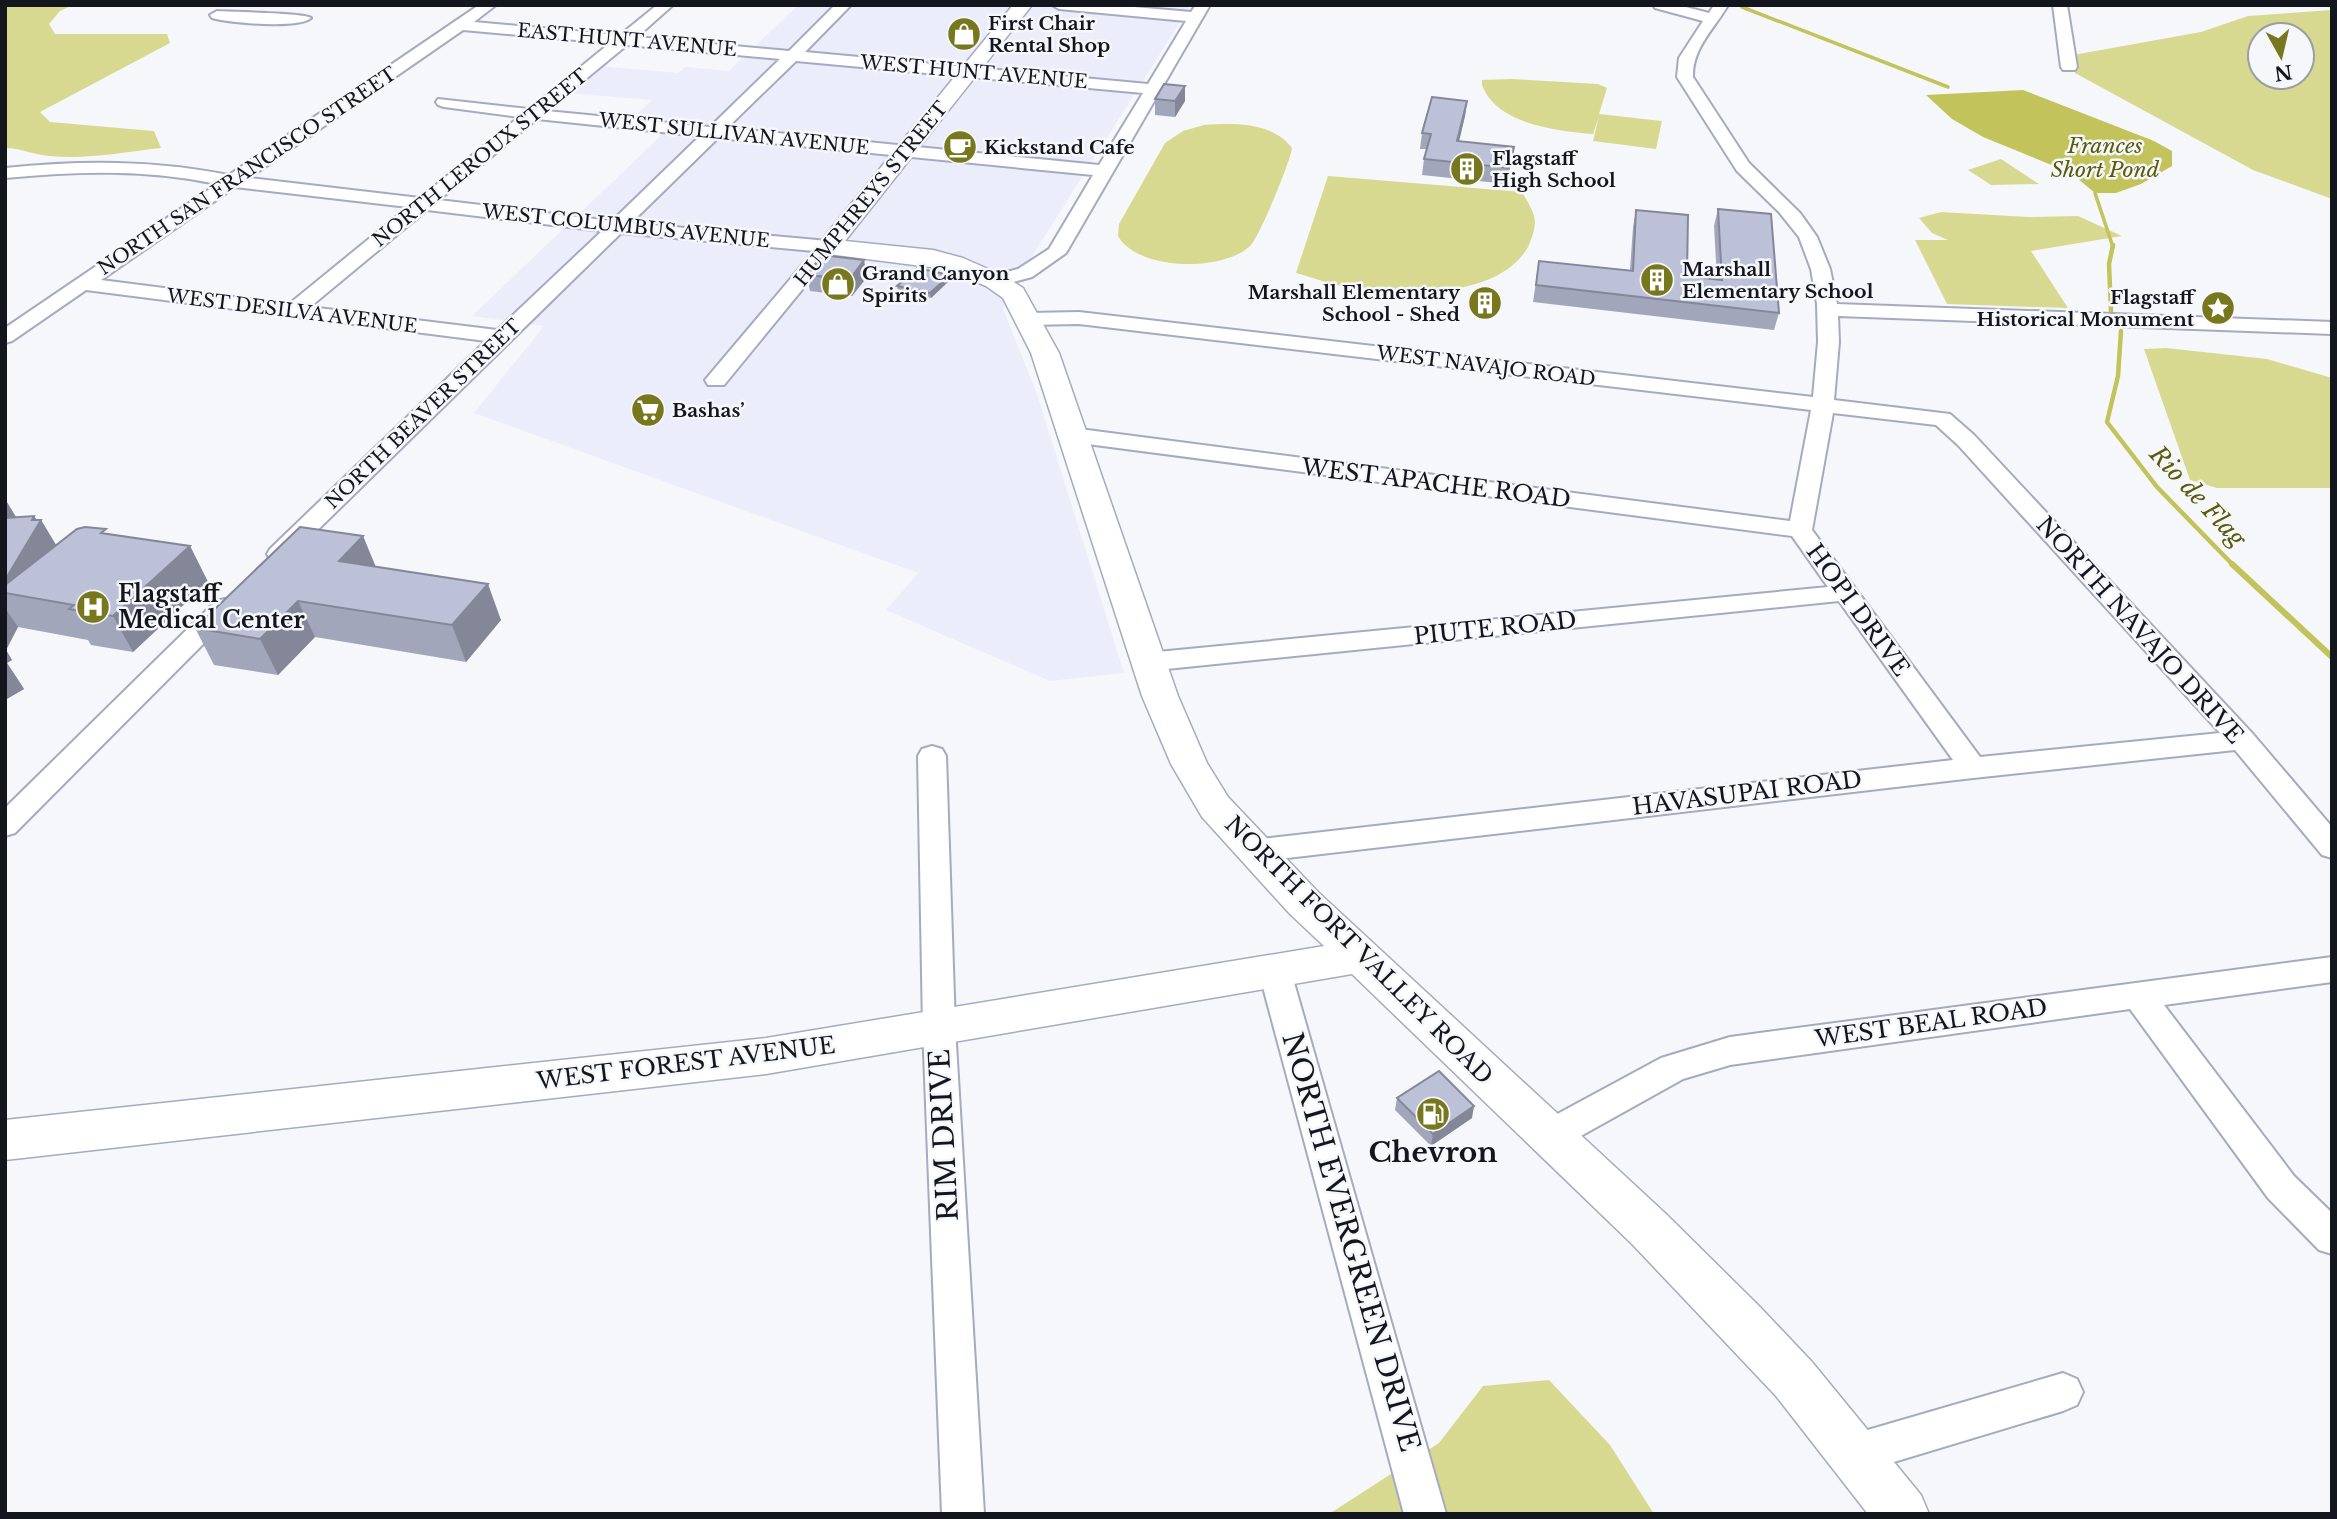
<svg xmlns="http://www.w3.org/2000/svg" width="2337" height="1519" viewBox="0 0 2337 1519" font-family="'Libre Baskerville',serif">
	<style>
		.built { fill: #ebeefa }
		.green { fill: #d7d991; fill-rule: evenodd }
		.water { fill: #c2c35b }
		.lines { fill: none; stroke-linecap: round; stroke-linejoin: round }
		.stream-far2 { stroke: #c2c35b; stroke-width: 3.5 }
		.stream-far1 { stroke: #c2c35b; stroke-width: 4.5 }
		.stream { stroke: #c2c35b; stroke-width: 6 }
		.minor-casing { stroke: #a5aac0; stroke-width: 4 }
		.major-casing { stroke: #a5aac0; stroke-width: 3 }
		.minor { fill: #fff; fill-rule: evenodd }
		.major { fill: #fff; fill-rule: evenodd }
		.wall { fill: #a2a6ba }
		.shaded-wall { fill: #848797 }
		.building { fill: #bcc1d8; stroke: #848797; stroke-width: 2 }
		.labels { text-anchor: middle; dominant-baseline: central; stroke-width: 5; stroke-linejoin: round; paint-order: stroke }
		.far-poi-label { font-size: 19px; font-weight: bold; fill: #14161e; stroke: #f5f7fb; text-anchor: start }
		.far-street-label { font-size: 19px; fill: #14161e; stroke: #f5f7fb }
		.far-water-label { font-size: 21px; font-style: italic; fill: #5b5a09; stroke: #f5f7fb }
		.street-label { font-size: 23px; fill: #14161e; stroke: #f5f7fb }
		.poi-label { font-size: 23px; font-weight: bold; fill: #14161e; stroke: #f5f7fb; text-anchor: start }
		.water-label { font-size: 24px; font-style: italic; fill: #5b5a09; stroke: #f5f7fb }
		.near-street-label { font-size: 28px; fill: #14161e; stroke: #f5f7fb }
		.near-poi-label { font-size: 28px; font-weight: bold; fill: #14161e; stroke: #f5f7fb }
	</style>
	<rect width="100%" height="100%" fill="#f5f7fb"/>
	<path class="built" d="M798 5H1191L1010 291 1003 309 1037 394 1124 673 1050 681 886 610 918 573 474 413 544 326 472 316 673 124 631 119 652 100 567 93 600 66 678 73 685 67 729 71Z"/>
	<g class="green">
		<path d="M5 5H73L60 11 49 24 55 34H167L170 43 40 112 50 122 154 131 161 148C125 152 85 160 49 156 34 155 21 148 5 148Z"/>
		<path d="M2332 10V199L2253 170 2075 73 2073 55 2201 32 2248 16ZM2260 35H2302V77H2260Z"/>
		<path d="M1512 79 1598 84 1607 88 1599 114 1662 121 1656 149 1593 141 1599 116 1593 134C1557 131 1496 124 1482 85V80Z"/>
		<path d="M1204 125C1233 123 1273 122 1292 148 1291 160 1259 238 1250 246 1223 272 1138 271 1118 236L1119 224 1165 143 1183 131Z"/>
		<path d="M2001 159 2039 184 1991 185 1968 170Z"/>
		<path d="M1328 176 1522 192C1526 199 1532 208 1534 216 1537 225 1532 238 1528 247 1498 299 1406 295 1354 288 1334 286 1315 278 1296 273Z"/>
		<path d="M1941 212 2028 217 2078 216 2122 236 2031 251 2068 308 1947 304 1915 240H1948L1932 233 1919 218Z"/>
		<path d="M2166 348 2267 359 2332 378V488H2217L2190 480 2144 349Z"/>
		<path d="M1549 1380 1610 1445 1654 1514H1329L1439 1443 1483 1386Z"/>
	</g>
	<path class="water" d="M2023 90 2154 141 2172 151V166L2141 184 2116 193H2095L2071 173 1983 137 1952 119 1926 95Z"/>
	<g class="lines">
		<g class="stream-far2">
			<path d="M1742 7 1948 87"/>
			<path d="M2095 193 2113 247"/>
		</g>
		<g class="stream-far1">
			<path d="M2111 311 2109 264 2113 245"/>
			<path d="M2121 331 2118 376 2107 422 2157 487 2234 566"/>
		</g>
		<path class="stream" d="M2232 564 2332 657"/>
		<g class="minor-casing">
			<g id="minor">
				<path d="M479 5H496L474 22 620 35 657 5H673L637 37 789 51 835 5H851L805 52 1148 84 1186 21 1059 9 1052 5H1112L1191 12 1196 5H1210L1066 253 1032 277 995 287 985 281 988 277 1018 269 1049 249 1093 175 718 138 631 223 828 241 837 247 724 385H708L705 380 814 251 621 233 288 559 279 561 270 559 267 554 270 549 486 341 86 290 12 341 5 343V328L217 184C146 169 77 171 5 178V168C82 160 153 160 229 175ZM463 30 610 43 529 109 438 99 436 102 438 105 444 107 519 117 420 198 249 178ZM627 45 780 59 710 127 547 111ZM796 61 1143 93 1099 165 727 128ZM537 119 700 136 612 221 439 200ZM235 187 408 207 289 304 101 280ZM427 210 602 231 497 330 310 307Z"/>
				<path d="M1653 5H1678L1709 13 1714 5H1728C1715 28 1692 48 1693 77L1749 163 1800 213 1817 237 1830 269 1837 304 2332 322V334L1838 316 1839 342 1834 400 1950 414 1974 435 2252 733 2332 827V858L2322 855 2235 750 1973 778 1253 862 1243 859 1238 851 1243 843 1253 840 1953 760 1839 601 1147 671 1138 668 1134 662 1138 656 1147 653 1828 587 1792 536 1072 442 1064 440 1061 435 1064 430 1072 428 1790 521 1811 410 1079 324 1029 325 1022 323 1019 319 1022 315 1029 313 1079 312 1813 397 1818 342 1817 304 1811 269 1799 237 1779 212 1737 171 1677 77 1679 58 1703 21 1655 8ZM1833 413 1936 425 1958 445 2220 733 1980 757 1812 530Z"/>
				<path d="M2053 5H2067L2077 67 2075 70H2063L2061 67Z"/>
				<path d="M217 11C232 12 306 13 311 18 299 29 230 23 212 18L210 15Z"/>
				<path d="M225 599 234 601 238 607 234 613 15 833 5 836V808L216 601Z"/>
				<path d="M932 746 942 749 946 756 955 1027 984 1514H942L923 1027 918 756 922 749Z"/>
				<path d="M2332 957V982L2164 1005 2294 1176 2332 1213V1254L2319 1250 2268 1198 2130 1009 1730 1065 1683 1079 1561 1147 1549 1151 1537 1147 1532 1136 1537 1125 1661 1058 1730 1037Z"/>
				<path d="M1275 959 1286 963 1291 972 1446 1514H1404L1259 972 1264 963Z"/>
				<path d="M2063 1373 2077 1379 2083 1392 2077 1405 2063 1411 1854 1474 1840 1468 1834 1454 1840 1440 1854 1434Z"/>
			</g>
		</g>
		<g class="major-casing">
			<path id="major" d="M1013 5H1032L845 241 933 250 963 258 1004 276 1023 288 1059 353 1178 696 1207 763 1228 797 1318 892 1666 1214 1760 1307 1812 1362 1921 1495 1929 1514H1868L1776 1396 1724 1341 1632 1244 1352 974 766 1074 5 1160V1120L766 1038 1324 946 1290 914 1202 817 1171 764 1142 696 1031 353 1003 298 986 286 945 269 828 254 819 252 816 247Z"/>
		</g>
		<use href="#minor" class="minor"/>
		<use href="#major" class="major"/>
	</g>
	<g class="wall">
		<path d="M1185 86V101L1175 117 1155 115V99Z"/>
		<path d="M1467 101 1465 116 1459 142 1511 163 1507 184 1422 175 1424 159 1427 149H1420L1422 133Z"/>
		<path d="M1718 209 1779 313 1774 330 1533 302 1539 261 1630 270 1633 227 1636 210 1687 276 1717 279 1714 226Z"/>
		<path d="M807 275 867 277 852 296 810 291Z"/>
		<path d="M950 280 931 298 898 291 897 286Z"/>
		<path d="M5 499 16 517 34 516 36 520H41L56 545 109 535 190 546 208 582 133 652 91 645 88 640 18 627 6 650 12 660 7 663 24 689 5 700Z"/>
		<path d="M363 536 375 567 501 620 466 662 315 637 278 675 214 665 195 628Z"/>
		<path d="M1397 1098 1472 1118 1431 1146 1395 1110Z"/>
	</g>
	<g class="shaded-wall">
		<path d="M1185 86V101L1175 117V101Z"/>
		<path d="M1467 101 1465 116 1455 157 1457 141Z"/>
		<path d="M864 260 867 277 852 296 850 279Z"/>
		<path d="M950 275V280L931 298 930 293Z"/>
		<path d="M5 499 22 527 32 520 34 516 39 523 41 520 62 555 5 593Z"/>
		<path d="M363 536 378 572 339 561Z"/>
		<path d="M190 546 208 582 133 652 113 616Z"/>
		<path d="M488 584 501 620 466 662 452 625Z"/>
		<path d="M298 601 315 637 278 675 260 639Z"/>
		<path d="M5 608 18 627 6 650 12 660 7 663 24 689 5 700Z"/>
		<path d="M1474 1106 1472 1118 1431 1146 1433 1134Z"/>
	</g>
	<g class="building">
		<path d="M1164 84 1185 86 1175 101 1155 99Z"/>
		<path d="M1432 97 1467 101 1457 141 1514 147 1509 168 1424 159 1431 134 1422 133Z"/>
		<path d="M1718 209 1771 214 1779 313 1536 285 1539 261 1633 271 1636 210 1688 215 1687 276 1722 280Z"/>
		<path d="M822 255 864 260 850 279 807 275Z"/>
		<path d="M917 268 950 275 930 293 897 286Z"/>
		<path d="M34 516 32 520H41L5 580V518Z"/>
		<path d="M85 527 106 529 101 533 190 546 113 616 69 609 74 605 5 593V585L77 529Z"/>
		<path d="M300 527 363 536 339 561 488 584 452 625 298 601 260 639 195 628Z"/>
		<path d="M1439 1071 1474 1106 1433 1134 1397 1098Z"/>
	</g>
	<defs>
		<g id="shop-disc" transform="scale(1.75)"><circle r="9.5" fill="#77771e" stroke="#f5f7fb"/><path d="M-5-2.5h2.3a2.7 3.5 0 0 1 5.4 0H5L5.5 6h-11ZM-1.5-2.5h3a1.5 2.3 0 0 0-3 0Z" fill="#fff"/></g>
		<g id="cafe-disc" transform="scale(1.75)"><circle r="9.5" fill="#77771e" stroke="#f5f7fb"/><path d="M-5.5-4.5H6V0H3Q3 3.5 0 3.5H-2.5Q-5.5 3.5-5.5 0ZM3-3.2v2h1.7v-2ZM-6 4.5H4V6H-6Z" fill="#fff"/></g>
		<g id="building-disc" transform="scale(1.75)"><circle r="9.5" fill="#77771e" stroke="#f5f7fb"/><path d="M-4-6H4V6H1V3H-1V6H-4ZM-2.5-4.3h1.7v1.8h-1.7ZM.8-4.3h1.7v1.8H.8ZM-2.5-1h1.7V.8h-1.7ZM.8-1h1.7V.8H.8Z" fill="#fff"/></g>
		<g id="sight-disc" transform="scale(1.75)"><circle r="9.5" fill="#77771e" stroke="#f5f7fb"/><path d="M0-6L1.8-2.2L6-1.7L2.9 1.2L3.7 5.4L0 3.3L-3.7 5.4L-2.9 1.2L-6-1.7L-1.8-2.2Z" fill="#fff"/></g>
		<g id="supermarket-disc" transform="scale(1.75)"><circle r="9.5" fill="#77771e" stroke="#f5f7fb"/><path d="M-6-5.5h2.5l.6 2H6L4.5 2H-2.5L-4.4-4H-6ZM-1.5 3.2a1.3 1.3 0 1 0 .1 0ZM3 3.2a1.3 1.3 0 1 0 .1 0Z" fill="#fff"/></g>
		<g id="hospital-disc" transform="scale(1.75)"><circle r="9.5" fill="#77771e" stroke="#f5f7fb"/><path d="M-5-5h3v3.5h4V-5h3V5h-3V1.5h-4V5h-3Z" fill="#fff"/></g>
		<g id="fuel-disc" transform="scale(1.75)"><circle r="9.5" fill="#77771e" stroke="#f5f7fb"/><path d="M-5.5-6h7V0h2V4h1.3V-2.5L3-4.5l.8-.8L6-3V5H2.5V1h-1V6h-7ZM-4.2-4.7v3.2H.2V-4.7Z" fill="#fff"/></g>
	</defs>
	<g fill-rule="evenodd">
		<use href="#shop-disc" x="964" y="34"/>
		<use href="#cafe-disc" x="960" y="147"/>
		<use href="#building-disc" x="1467" y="169"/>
		<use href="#building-disc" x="1657" y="280"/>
		<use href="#shop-disc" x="838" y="284"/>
		<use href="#building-disc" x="1485" y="303"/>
		<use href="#sight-disc" x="2218" y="308"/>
		<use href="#supermarket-disc" x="648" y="410"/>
		<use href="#hospital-disc" x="93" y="607"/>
		<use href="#fuel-disc" x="1433" y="1114"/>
	</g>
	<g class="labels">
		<g class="far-poi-label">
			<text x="988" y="23">First Chair<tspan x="988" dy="22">Rental Shop</tspan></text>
			<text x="984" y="147">Kickstand Cafe</text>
			<text x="1492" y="158">Flagstaff<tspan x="1492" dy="22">High School</tspan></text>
			<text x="1682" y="269">Marshall<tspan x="1682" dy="22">Elementary School</tspan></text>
			<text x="862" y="273">Grand Canyon<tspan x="862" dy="22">Spirits</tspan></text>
			<text x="1460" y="292" text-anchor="end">Marshall Elementary<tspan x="1460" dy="22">School - Shed</tspan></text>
			<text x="2194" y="297" text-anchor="end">Flagstaff<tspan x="2194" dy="22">Historical Monument</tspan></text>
			<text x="672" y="410">Bashas’</text>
		</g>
		<g class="far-street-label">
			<text transform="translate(627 40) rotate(5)">EAST HUNT AVENUE</text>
			<text transform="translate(974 72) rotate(5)">WEST HUNT AVENUE</text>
			<text transform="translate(734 134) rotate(6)">WEST SULLIVAN AVENUE</text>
			<text transform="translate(480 158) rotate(-39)">NORTH LEROUX STREET</text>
			<text transform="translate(247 171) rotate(-34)">NORTH SAN FRANCISCO STREET</text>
			<text transform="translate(871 194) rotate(-51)">HUMPHREYS STREET</text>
			<text transform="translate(626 226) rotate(6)">WEST COLUMBUS AVENUE</text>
			<text transform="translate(292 311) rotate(7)">WEST DESILVA AVENUE</text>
			<text transform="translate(1486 366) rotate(7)">WEST NAVAJO ROAD</text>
			<text transform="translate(423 414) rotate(-44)">NORTH BEAVER STREET</text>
		</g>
		<g class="far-water-label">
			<text x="2105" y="146">Frances<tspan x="2105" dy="24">Short Pond</tspan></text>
		</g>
		<g class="street-label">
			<text transform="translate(1436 483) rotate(7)">WEST APACHE ROAD</text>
			<text transform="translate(1858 610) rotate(54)">HOPI DRIVE</text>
			<text transform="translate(1495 628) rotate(-6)">PIUTE ROAD</text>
			<text transform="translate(2140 630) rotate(48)">NORTH NAVAJO DRIVE</text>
			<text transform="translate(1747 793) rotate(-7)">HAVASUPAI ROAD</text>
			<text transform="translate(1359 950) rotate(45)">NORTH FORT VALLEY ROAD</text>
			<text transform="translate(1931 1023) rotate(-8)">WEST BEAL ROAD</text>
			<text transform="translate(686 1063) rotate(-7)">WEST FOREST AVENUE</text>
		</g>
		<g class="poi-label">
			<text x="118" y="594">Flagstaff<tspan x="118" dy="26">Medical Center</tspan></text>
		</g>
		<g class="water-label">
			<text transform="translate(2198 496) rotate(47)">Rio de Flag</text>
		</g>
		<g class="near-street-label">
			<text transform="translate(944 1135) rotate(-93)">RIM DRIVE</text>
			<text transform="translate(1351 1242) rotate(74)">NORTH EVERGREEN DRIVE</text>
		</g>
		<g class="near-poi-label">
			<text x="1433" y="1152">Chevron</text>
		</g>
	</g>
	<rect width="2337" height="1519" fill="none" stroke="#14161e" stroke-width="14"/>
	<g transform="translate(2281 56) rotate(172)"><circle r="33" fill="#f5f7fb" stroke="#9b9da3" stroke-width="2"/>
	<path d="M0-5L12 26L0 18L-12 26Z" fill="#77771e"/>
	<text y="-10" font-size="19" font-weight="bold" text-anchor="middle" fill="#14161e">N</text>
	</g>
</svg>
